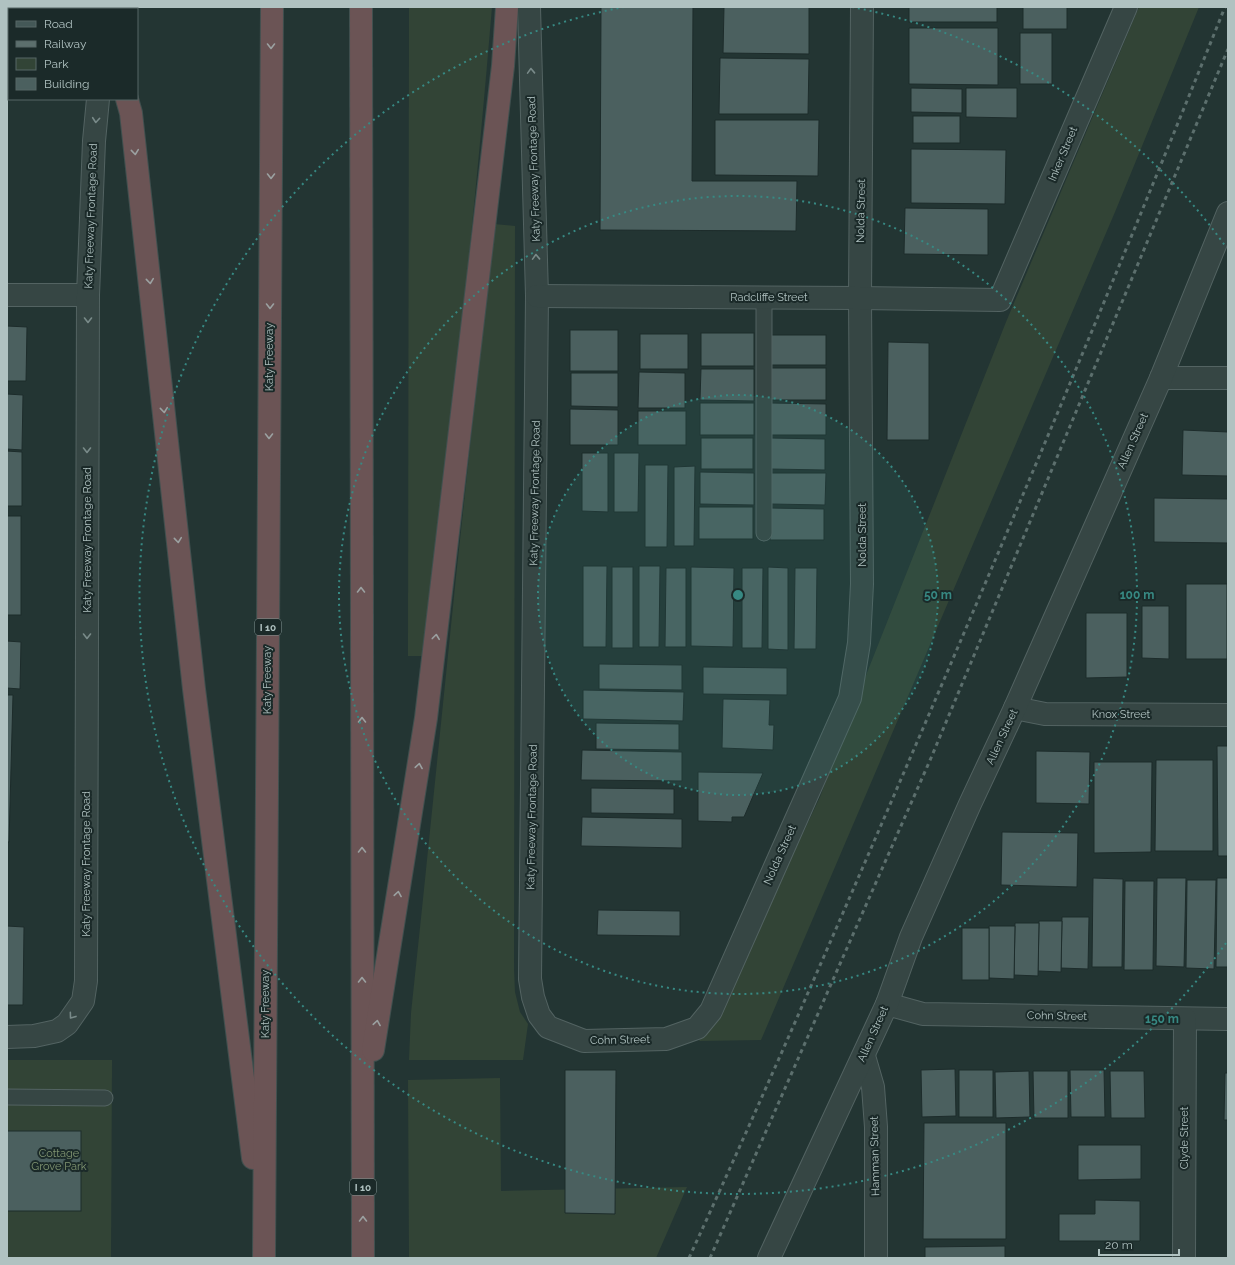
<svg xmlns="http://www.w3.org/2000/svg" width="1235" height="1265" viewBox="0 0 1235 1265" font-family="Raleway,sans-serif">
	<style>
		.green { fill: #324436 }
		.building { fill: #4b605f; stroke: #1d2c2b }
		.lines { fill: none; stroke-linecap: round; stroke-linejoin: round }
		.service-casing { stroke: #536362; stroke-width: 17 }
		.minor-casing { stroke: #536362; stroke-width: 24 }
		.secondary-casing { stroke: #536362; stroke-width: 24 }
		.motorway-casing { stroke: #40504f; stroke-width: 24 }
		.service { stroke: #364644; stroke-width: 15 }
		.minor { stroke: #364644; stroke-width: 22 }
		.secondary { stroke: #445857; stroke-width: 22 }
		.motorway { stroke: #6b5455; stroke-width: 22 }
		.rail { stroke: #5c6f6d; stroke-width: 3; stroke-dasharray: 4 4; stroke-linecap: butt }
		.oneway { stroke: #9ba1a1 }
		.oneway2 { stroke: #798a89 }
		.ring { fill: none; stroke: #378983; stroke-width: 2; stroke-dasharray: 2 4 }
		.labels { text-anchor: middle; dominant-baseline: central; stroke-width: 4; stroke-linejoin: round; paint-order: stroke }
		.shield { fill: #1b2a29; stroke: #839493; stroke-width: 1 }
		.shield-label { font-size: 10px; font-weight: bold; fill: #b0c2c1 }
		.street-label { font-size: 11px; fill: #b0c2c1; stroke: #1b2a29 }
		.park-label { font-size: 11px; fill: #829672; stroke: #1b2a29 }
		.centre { fill: #378983; stroke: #1b2a29; stroke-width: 2 }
		.ring-label { font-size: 12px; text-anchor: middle; font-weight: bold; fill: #378983; stroke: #1b2a29; stroke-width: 4; stroke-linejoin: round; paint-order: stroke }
	</style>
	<rect width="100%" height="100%" fill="#233533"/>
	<g class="green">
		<path d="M409 7H492C474 224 450 440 426 656H408Z"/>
		<path d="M1139 7H1199L1115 212 761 1040 699 1041 716 1018 820 797 859 693 1006 322Z"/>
		<path d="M494 224 515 226 514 969 515 992 520 1012 528 1024 523 1060H409L411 1013 423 899 456 577Z"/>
		<path d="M7 1060H112L111 1258H7Z"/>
		<path d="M500 1078 501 1191 687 1187 656 1258H409L408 1080Z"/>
	</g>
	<g class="building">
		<path d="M7 7H25V9H9V44H7Z"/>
		<path d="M601 7H693L692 181H797L796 231 600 230Z"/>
		<path d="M724 7H809V54L723 53Z"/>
		<rect x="909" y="7" width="88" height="15"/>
		<rect x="1023" y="7" width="44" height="22"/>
		<path d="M909 28H998V85L909 84Z"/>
		<rect x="1020" y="33" width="32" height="51"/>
		<path d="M720 58 809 59 808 114H719Z"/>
		<path d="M911 88 962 89V113L911 112Z"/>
		<path d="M966 88H1017V118L966 117Z"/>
		<rect x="913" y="116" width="47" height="27"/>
		<path d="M715 120H819L818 176 715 175Z"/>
		<path d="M911 149 1006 150 1005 204 911 203Z"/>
		<path d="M905 208 988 209V255L904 254Z"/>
		<path d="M7 326 27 327 26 381H7Z"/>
		<rect x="570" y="330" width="48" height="41"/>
		<rect x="701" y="333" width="53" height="33"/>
		<rect x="640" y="334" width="48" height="35"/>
		<rect x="771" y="335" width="55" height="30"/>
		<path d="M888 342 929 343V440H887Z"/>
		<rect x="771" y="368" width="55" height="32"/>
		<path d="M701 369H754V401L700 400Z"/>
		<path d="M639 372 685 373V408H638Z"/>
		<path d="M571 373H618V407L571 406Z"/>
		<path d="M7 394 23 395 22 450 7 449Z"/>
		<rect x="700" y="403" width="54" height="32"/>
		<path d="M771 403 826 404V435H771Z"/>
		<path d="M570 409 618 410V445H570Z"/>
		<rect x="638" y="411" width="48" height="34"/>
		<path d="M1183 430 1228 432V476L1182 475Z"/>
		<rect x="701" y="438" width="52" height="31"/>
		<path d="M771 438 825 439V470L771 469Z"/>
		<path d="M7 451 22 452V506H7Z"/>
		<path d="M582 453H608V512L582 511Z"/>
		<path d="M614 453H639L638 512H614Z"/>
		<path d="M645 465H668L667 547H645Z"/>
		<path d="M695 466 694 546H674V467Z"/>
		<path d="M700 472 754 473V505L700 504Z"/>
		<path d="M771 473H826L825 505 771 504Z"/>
		<path d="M1154 498 1228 499V543L1154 542Z"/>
		<rect x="699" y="507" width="54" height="32"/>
		<path d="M771 508 824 509V540H770Z"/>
		<rect x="7" y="516" width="14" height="99"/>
		<path d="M583 566H607L606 647H583Z"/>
		<path d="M639 566H660L659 647H639Z"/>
		<rect x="612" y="567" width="21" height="81"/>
		<path d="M691 567 734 568 733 647 691 646Z"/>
		<path d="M768 567 788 568V650L768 649Z"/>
		<path d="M666 568H686V647H665Z"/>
		<path d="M742 568H763L762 648H742Z"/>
		<path d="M795 568H817L816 649H794Z"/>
		<rect x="1186" y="584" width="41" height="75"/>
		<path d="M1142 606H1169V659L1142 658Z"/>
		<path d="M1086 613H1127V677L1086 678Z"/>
		<path d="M7 641 21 642 20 689 7 688Z"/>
		<path d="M599 664 682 665V690L599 689Z"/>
		<path d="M703 667 787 668V695L703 694Z"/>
		<path d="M583 690 684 692 683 721 583 719Z"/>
		<path d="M7 695H13L9 842H7Z"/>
		<path d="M723 699 770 700 769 725H774L773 750 722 748Z"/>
		<path d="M596 723 679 724V750L596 749Z"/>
		<path d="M1217 746H1228V856H1218Z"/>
		<path d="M582 750 682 752V781L581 780Z"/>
		<path d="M1036 751 1090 752 1089 804 1036 803Z"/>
		<path d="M1156 760H1213V851H1155Z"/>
		<path d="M1094 762H1152L1151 852 1094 853Z"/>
		<path d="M698 772 763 773 744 817H732V822L698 821Z"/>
		<path d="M591 788 674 789V814L591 813Z"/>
		<path d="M582 817 682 819V848L581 846Z"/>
		<path d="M1002 832 1078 833 1077 887 1001 885Z"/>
		<path d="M1093 878 1123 879 1122 967H1092Z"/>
		<path d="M1157 878H1186L1184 967 1156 966Z"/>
		<path d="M1217 878H1228V967H1216Z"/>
		<path d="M1187 880H1216L1214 969 1186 968Z"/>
		<path d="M1125 881H1154L1153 970H1124Z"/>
		<path d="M598 910 680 911V936L597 935Z"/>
		<path d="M1062 917H1089L1088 969 1061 968Z"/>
		<path d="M1039 921H1062L1061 972 1038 971Z"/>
		<path d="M1015 923H1039L1038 976 1014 975Z"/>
		<path d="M7 926 24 927 23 1005H7Z"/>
		<path d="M989 926H1015L1014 979 989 978Z"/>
		<rect x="962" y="928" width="27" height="52"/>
		<path d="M955 1069 956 1116 922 1117 921 1070Z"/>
		<path d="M565 1070H616L615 1214 565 1213Z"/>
		<rect x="959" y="1070" width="34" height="47"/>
		<path d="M1070 1070H1104L1105 1117H1071Z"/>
		<path d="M1029 1071 1030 1117 996 1118 995 1072Z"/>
		<path d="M1033 1071H1068V1118H1034Z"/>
		<path d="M1110 1071H1144L1145 1118H1111Z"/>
		<path d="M1225 1073H1228V1120H1224Z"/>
		<path d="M924 1123H1006V1239H923Z"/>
		<rect x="7" y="1131" width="74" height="80"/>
		<path d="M1078 1145H1141V1179L1078 1180Z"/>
		<path d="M1095 1200 1140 1201V1241H1059V1214H1095Z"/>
		<path d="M1005 1246V1258H925V1247Z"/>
	</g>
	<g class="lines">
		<g class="service-casing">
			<g id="service">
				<path d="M764 533V297"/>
				<path d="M7 1097 105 1098"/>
			</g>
		</g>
		<g class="minor-casing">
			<g id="minor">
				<path d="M529 7 537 296 530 979 533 997 539 1015 548 1027 584 1041 666 1039 697 1028 711 1011 850 698 859 643 862 584 860 298 862 7"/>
				<path d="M7 295H88"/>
				<path d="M537 296 860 298 1000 300 1126 7"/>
				<path d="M1161 378H1228"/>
				<path d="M1015 708 1045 714 1228 715"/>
				<path d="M887 1004 923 1014 1228 1019"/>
				<path d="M7 1037 34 1036 57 1031 67 1024 83 1001 86 981 88 295 94 141 98 99"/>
				<path d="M864 1056 873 1087 876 1127V1258"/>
				<path d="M769 1258 887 1004 911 937 970 804 1015 708 1161 378 1228 213"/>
				<path d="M1184 1258 1185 1019"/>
			</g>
		</g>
		<g class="secondary-casing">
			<path id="secondary" d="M105 7V9"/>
		</g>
		<g class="motorway-casing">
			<g id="motorway">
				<path d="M361 7 363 1258"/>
				<path d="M127 99 131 113 194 689 253 1158"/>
				<path d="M373 1050 426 718 503 66 507 7"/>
				<path d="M264 1258 272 7"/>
			</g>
		</g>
		<use href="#service" class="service"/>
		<use href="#minor" class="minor"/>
		<use href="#secondary" class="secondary"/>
		<use href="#motorway" class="motorway"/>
		<g class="rail">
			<path d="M689 1258C770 1082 847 904 924 726 1027 487 1128 248 1225 7"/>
			<path d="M710 1258 931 758 1228 49"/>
		</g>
	</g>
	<defs><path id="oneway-chevron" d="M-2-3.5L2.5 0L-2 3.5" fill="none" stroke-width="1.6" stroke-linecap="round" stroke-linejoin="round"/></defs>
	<g class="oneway">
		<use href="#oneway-chevron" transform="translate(271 46) rotate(90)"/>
		<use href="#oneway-chevron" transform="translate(135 152) rotate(84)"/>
		<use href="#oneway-chevron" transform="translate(271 176) rotate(90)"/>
		<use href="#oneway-chevron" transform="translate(150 281) rotate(84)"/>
		<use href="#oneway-chevron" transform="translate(270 306) rotate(90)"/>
		<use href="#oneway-chevron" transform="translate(164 410) rotate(84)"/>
		<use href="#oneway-chevron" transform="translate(269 436) rotate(90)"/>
		<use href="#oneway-chevron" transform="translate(178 540) rotate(84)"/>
		<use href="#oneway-chevron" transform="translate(361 590) rotate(-90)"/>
		<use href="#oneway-chevron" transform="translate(436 637) rotate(-83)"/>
		<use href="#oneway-chevron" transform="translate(362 720) rotate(-90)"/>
		<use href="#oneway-chevron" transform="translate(419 766) rotate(-81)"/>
		<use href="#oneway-chevron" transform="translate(362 850) rotate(-90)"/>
		<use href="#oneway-chevron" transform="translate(398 894) rotate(-81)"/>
		<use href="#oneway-chevron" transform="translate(362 980) rotate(-90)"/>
		<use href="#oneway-chevron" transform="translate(377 1023) rotate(-81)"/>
		<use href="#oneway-chevron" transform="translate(363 1219) rotate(-90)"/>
	</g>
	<g class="oneway2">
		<use href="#oneway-chevron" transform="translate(531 71) rotate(-92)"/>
		<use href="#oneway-chevron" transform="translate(96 120) rotate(95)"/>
		<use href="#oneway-chevron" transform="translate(536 257) rotate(-92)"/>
		<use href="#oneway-chevron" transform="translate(88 320) rotate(90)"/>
		<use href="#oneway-chevron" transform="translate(87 450) rotate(90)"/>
		<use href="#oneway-chevron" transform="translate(87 636) rotate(90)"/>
		<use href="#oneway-chevron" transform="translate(72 1016) rotate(126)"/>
	</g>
	<circle cx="738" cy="595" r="200" fill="#378983" fill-opacity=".12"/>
	<g class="ring">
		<circle cx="738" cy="595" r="200"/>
		<circle cx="738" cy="595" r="399"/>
		<path d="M1226 943A599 599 0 1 1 624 7M852 7A599 599 0 0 1 1226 247"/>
	</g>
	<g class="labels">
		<g class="shield">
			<rect x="255" y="619" width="26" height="16" rx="3"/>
			<rect x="350" y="1179" width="26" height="16" rx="3"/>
		</g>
		<g class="shield-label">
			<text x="268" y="627">I 10</text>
			<text x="363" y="1187">I 10</text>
		</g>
		<g class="street-label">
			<text transform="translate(1063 154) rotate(-67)">Inker Street</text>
			<text transform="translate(534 169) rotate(-92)">Katy Freeway Frontage Road</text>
			<text transform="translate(861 211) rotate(-89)">Nolda Street</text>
			<text transform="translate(91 216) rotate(-88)">Katy Freeway Frontage Road</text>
			<text x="769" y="297">Radcliffe Street</text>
			<text transform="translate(269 357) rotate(-90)">Katy Freeway</text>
			<text transform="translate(1133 441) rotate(-66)">Allen Street</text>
			<text transform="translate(535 493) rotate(-89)">Katy Freeway Frontage Road</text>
			<text transform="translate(862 535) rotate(-90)">Nolda Street</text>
			<text transform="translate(87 540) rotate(-90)">Katy Freeway Frontage Road</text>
			<text transform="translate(267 680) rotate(-90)">Katy Freeway</text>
			<text x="1121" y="714">Knox Street</text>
			<text transform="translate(1002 737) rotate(-65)">Allen Street</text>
			<text transform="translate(532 817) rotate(-89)">Katy Freeway Frontage Road</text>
			<text transform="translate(780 855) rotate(-66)">Nolda Street</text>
			<text transform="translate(86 864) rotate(-90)">Katy Freeway Frontage Road</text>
			<text transform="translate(265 1004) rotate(-90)">Katy Freeway</text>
			<text transform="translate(1057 1016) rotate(1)">Cohn Street</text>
			<text transform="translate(873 1034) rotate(-66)">Allen Street</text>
			<text transform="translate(620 1040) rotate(-1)">Cohn Street</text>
			<text transform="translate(1184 1138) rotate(-90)">Clyde Street</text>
			<text transform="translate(875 1156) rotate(-91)">Hamman Street</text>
		</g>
		<g class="park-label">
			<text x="59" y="1153">Cottage<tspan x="59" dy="13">Grove Park</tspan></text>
		</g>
	</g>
	<circle cx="738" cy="595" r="6" class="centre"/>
	<g class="ring-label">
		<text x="938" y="599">50 m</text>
		<text x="1137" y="599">100 m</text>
		<text x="1162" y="1023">150 m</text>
	</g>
	<rect width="1235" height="1265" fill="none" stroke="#b0c2c1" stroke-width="16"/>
	<rect x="8" y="8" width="130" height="92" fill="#1b2a29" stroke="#576766"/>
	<rect x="16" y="21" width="20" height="6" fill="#445857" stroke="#576766"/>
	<text x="44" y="28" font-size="12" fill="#b0c2c1">Road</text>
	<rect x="16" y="41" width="20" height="6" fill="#5c6f6d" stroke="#576766"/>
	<text x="44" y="48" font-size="12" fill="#b0c2c1">Railway</text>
	<rect x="16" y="58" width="20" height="12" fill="#324436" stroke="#576766"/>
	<text x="44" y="68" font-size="12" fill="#b0c2c1">Park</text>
	<rect x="16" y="78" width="20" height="12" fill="#4b605f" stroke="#576766"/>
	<text x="44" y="88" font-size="12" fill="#b0c2c1">Building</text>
	<path d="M1099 1249v6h80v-6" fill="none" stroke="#b0c2c1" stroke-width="2"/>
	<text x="1105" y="1249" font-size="12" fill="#b0c2c1" stroke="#1b2a29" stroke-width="3" paint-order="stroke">20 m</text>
</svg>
